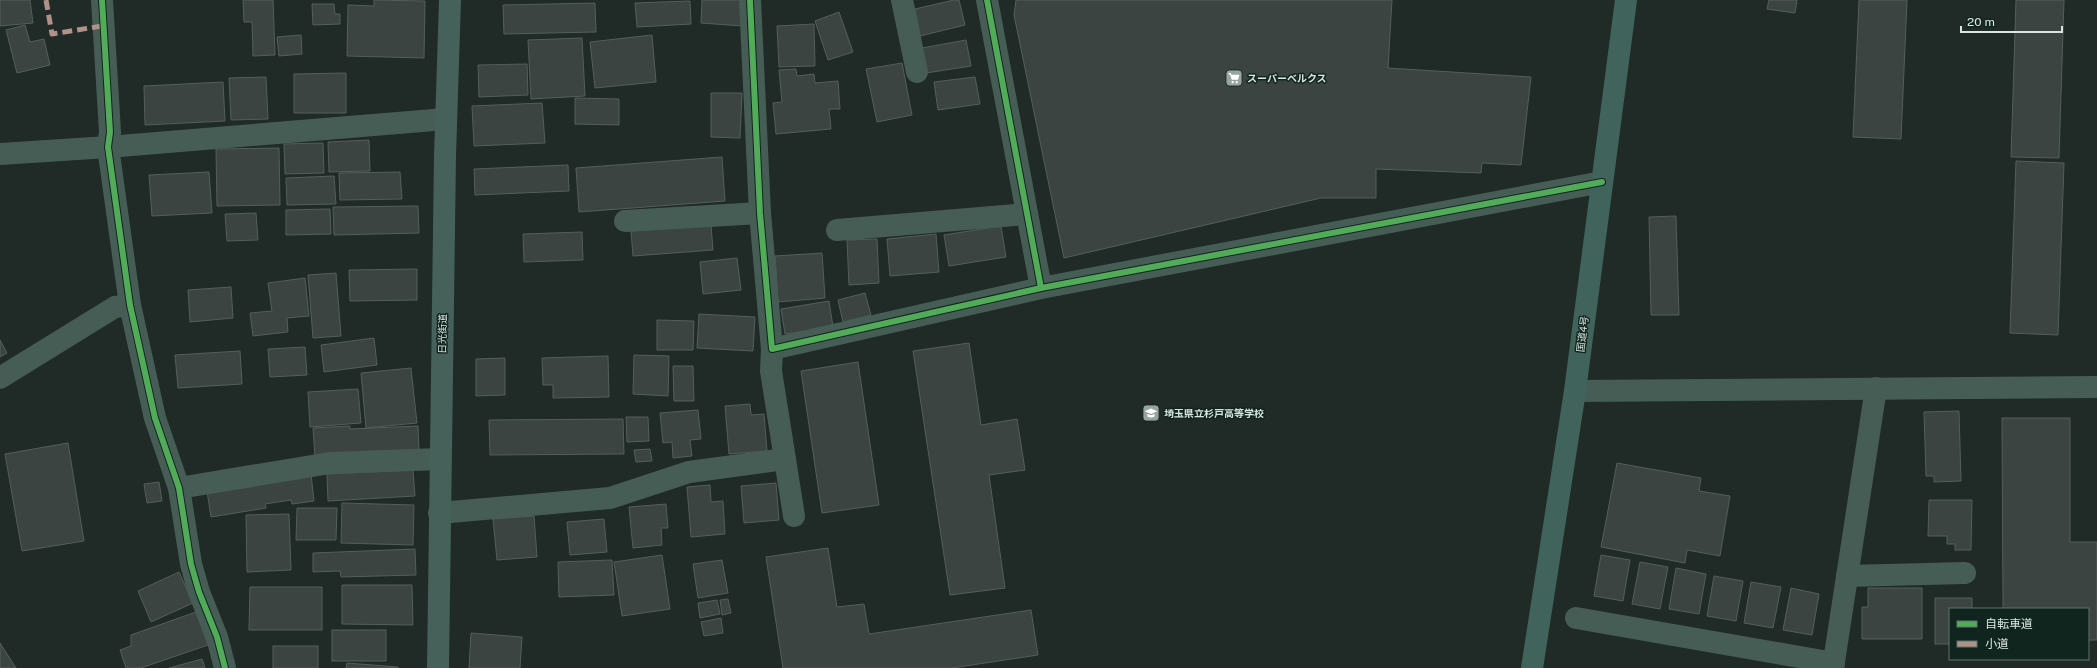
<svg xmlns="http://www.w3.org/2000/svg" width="2097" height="668" viewBox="0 0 2097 668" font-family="'Public Sans','Noto Sans JP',sans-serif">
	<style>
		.building { fill: #3b4441; stroke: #545e5a }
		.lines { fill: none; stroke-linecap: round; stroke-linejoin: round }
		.minor { stroke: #465d56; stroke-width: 22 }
		.major { stroke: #456159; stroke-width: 22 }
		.highway { stroke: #40635b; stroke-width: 22 }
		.quiet { stroke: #af9288; stroke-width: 5; stroke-dasharray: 10 5; stroke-linecap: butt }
		.cycleway-casing { stroke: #11251f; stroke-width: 8 }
		.cycleway { stroke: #51ab58; stroke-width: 6 }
		.labels { text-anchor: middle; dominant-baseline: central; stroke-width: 3; stroke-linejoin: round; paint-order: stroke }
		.poi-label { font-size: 10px; font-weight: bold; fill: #d9e5e1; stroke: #11251f; text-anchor: start }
		.street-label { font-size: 10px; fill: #d9e5e1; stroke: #11251f }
	</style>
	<rect width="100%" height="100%" fill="#202a27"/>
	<g class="building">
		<path d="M0 0H30L33 23 0 26Z"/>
		<path d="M243 0H273L275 55 253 56 252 22H244Z"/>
		<path d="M374 0 425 1 424 58 347 56 348 5 374 6Z"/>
		<path d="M702 0H745L743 26 701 23Z"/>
		<path d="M954 0H959L965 25 920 36 915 9Z"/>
		<path d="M1016 0H1392L1388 68 1531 77 1521 165 1482 163 1481 173 1376 169V198H1321L1064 258 1014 15Z"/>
		<path d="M1769 0H1797L1795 13 1767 9Z"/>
		<path d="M1859 0H1907L1901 139 1853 137Z"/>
		<path d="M2016 0H2064L2059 158 2011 157Z"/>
		<path d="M690 1 691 24 637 27 635 3Z"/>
		<path d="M595 3 596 32 504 34 503 5Z"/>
		<path d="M312 4H334L335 14H340V24L313 25Z"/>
		<path d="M839 12 853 52 828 60 815 21Z"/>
		<path d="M814 24 815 66 779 67 777 26Z"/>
		<path d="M25 25 30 42 44 39 50 65 17 73 6 30Z"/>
		<path d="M301 35 302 54 279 56 277 37Z"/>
		<path d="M652 35 656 82 595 88 590 42Z"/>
		<path d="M582 38 585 96 531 99 528 40Z"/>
		<path d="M966 40 971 66 926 73 922 48Z"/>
		<path d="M902 63 912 115 877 122 866 69Z"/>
		<path d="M527 64 528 95 479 97 478 65Z"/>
		<path d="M796 69 797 76 814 74 815 83 838 81 840 109H829L831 129 776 134 773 103 782 102 779 70Z"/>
		<path d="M346 73V113H294V74Z"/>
		<path d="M266 77 268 119 231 120 229 78Z"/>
		<path d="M975 77 980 104 938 110 934 82Z"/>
		<path d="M223 82 225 121 145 125 144 86Z"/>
		<path d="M711 93H742L740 138 711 137Z"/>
		<path d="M575 98 619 99V125L575 124Z"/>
		<path d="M542 103 545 143 474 146 472 106Z"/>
		<path d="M369 140 370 171 329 172 328 142Z"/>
		<path d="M323 143 324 173 285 174 284 144Z"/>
		<path d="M279 148 280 205 217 206 216 149Z"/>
		<path d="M722 157 725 201 579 212 576 168Z"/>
		<path d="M2016 161 2064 163 2058 335 2010 333Z"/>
		<path d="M568 165 569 191 475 195 474 169Z"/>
		<path d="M209 172 212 213 152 216 149 175Z"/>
		<path d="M400 172 402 199 340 200 339 173Z"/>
		<path d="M334 176 336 204 287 205 286 178Z"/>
		<path d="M418 206 419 233 334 235 333 207Z"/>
		<path d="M330 209 331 234 286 235V210Z"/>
		<path d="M256 213 258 240 227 241 225 214Z"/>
		<path d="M1676 216 1679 315H1651L1649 217Z"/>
		<path d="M711 225 713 250 633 256 631 231Z"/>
		<path d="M1001 226 1006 257 949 266 944 235Z"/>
		<path d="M582 232 583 260 524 262 523 234Z"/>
		<path d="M936 234 939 272 890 276 887 239Z"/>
		<path d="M877 239 879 283 849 285 847 240Z"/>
		<path d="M822 253 825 298 778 302 775 256Z"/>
		<path d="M737 258 741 290 703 294 700 262Z"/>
		<path d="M417 269V300L350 301 349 270Z"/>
		<path d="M336 273 341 336 313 338 308 275Z"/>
		<path d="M305 278 309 316 287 318 288 332 253 336 250 313 272 311 268 283Z"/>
		<path d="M231 287 233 318 190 322 188 290Z"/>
		<path d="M865 293 871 315 843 322 838 300Z"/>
		<path d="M829 301 833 327 785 334 781 309Z"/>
		<path d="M699 314 755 317 753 351 697 348Z"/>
		<path d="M657 320 694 321 693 350H657Z"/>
		<path d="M374 338 377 365 324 372 321 345Z"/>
		<path d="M0 340 7 353 0 357Z"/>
		<path d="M969 343 981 425 1017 419 1025 470 989 475 1005 588 950 595 913 351Z"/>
		<path d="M305 347 307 375 270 377 268 349Z"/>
		<path d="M240 351 242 384 178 388 175 355Z"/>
		<path d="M634 355 669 356 668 396 633 394Z"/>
		<path d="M608 356 609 397 553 398V385H543L542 358Z"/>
		<path d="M505 358V395L476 396V359Z"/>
		<path d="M858 362 879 505 822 513 801 371Z"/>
		<path d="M673 366H693L694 401H674Z"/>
		<path d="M411 368 417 423 366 428 361 373Z"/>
		<path d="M358 389 361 423 310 427 308 392Z"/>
		<path d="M750 404 751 415 764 414 767 451 729 454 725 406Z"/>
		<path d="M698 410 701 439 690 440 692 456 673 458 672 442 663 443 660 413Z"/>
		<path d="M1959 411 1961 481 1934 482V476H1926L1924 412Z"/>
		<path d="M626 417H648L649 441 627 442Z"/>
		<path d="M2002 418H2070V542H2097V640H2088V609H2003Z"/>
		<path d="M623 419 624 454 490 455 489 420Z"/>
		<path d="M350 426V429L418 426 419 451 315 457 313 428Z"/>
		<path d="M68 443 84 541 22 551 5 454Z"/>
		<path d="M650 449 652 461 636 462 634 450Z"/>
		<path d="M1617 463 1701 478 1699 491 1730 496 1720 556 1687 550 1685 563 1601 547Z"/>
		<path d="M413 470 415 496 328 501 327 474Z"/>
		<path d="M311 474 314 501 292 504 291 500 265 504 266 508 211 517 207 491Z"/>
		<path d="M159 482 162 501 147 503 144 484Z"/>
		<path d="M776 483 779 520 744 523 741 486Z"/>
		<path d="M710 485 711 502 723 501 725 534 691 537 687 487Z"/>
		<path d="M1929 500H1972L1971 550H1955V544H1947V536H1928Z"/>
		<path d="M342 503 414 505 413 545 341 543Z"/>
		<path d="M666 504 668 528H661L662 545 633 548 629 507Z"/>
		<path d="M297 508H337L336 540H296Z"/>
		<path d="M289 514 291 570 247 572 246 515Z"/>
		<path d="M534 516 537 557 497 560 493 519Z"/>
		<path d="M604 519 607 552 570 555 567 522Z"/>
		<path d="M828 548 837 607 864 604 869 634 1031 610 1038 655 952 668H783L766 557Z"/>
		<path d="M415 549 416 575 341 577 340 571 313 572V553Z"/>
		<path d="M662 555 670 609 622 616 614 562Z"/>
		<path d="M1601 555 1630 560 1623 601 1594 596Z"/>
		<path d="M612 560 614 595 559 597 558 562Z"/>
		<path d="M722 560 728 593 698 598 693 564Z"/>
		<path d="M1640 562 1668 567 1660 609 1632 604Z"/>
		<path d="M1676 568 1706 574 1699 614 1669 609Z"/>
		<path d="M179 572 193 603 151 622 138 591Z"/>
		<path d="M1714 576 1743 581 1736 621 1707 616Z"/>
		<path d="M1751 582 1781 587 1773 628 1744 623Z"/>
		<path d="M342 585H412L413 625 342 624Z"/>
		<path d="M250 587H322V630H249Z"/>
		<path d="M1791 588 1819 594 1812 635 1783 630Z"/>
		<path d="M1868 588H1922V639H1862V607H1868Z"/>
		<path d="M1935 598H1972V609H1950V644H1935Z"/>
		<path d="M728 599 731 613 722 615 720 600Z"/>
		<path d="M717 600 720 614 700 618 698 603Z"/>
		<path d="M196 612 208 645 141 668H126L120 650 131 646V635Z"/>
		<path d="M721 618 723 633 704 636 701 622Z"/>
		<rect x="332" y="630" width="54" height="31"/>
		<path d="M471 633 522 637 520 668H469Z"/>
		<path d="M0 643 16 668H0Z"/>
		<rect x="273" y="646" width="45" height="22"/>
		<path d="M202 659 205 668H169Z"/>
		<path d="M347 663 398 667V668H346Z"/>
	</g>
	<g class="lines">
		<g class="minor">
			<path d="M102 0 110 132 108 147 130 305 155 418 179 488 191 564 199 592 217 637 225 668"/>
			<path d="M750 0 760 213 772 349 1041 288"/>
			<path d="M902 0 917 72"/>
			<path d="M987 0 1041 288 1602 182"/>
			<path d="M0 154 108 147 446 119"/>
			<path d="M625 221 760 213"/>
			<path d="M837 230 1027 214"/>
			<path d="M772 349 771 371 794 516"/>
			<path d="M0 378 115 307 130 305"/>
			<path d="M1575 391 2097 387"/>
			<path d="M179 488 330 463 440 459"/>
			<path d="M439 513 610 498 689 472 785 459"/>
			<path d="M1847 576 1965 573"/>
			<path d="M1576 618 1834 663"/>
			<path d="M1833 668 1876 388"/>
		</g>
		<path class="major" d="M438 668 445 156 450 0"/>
		<path class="highway" d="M1532 668 1575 391 1626 0"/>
		<path class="quiet" d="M46 0 52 34 102 26"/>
		<g class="cycleway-casing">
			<g id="cycleway">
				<path d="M102 0 110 132 108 147 130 305 155 418 179 488 191 564 199 592 217 637 225 668"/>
				<path d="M750 0 760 213 772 349 1041 288"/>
				<path d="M987 0 1041 288 1602 182"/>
			</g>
		</g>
		<use href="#cycleway" class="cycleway"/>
	</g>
	<defs>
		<g id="supermarket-square" transform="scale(0.9)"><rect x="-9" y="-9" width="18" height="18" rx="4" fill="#98a4a0" stroke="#11251f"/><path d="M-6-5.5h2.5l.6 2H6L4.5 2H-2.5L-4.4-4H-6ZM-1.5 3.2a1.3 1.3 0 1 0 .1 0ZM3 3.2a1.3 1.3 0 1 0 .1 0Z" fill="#fff"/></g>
		<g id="school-square" transform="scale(0.9)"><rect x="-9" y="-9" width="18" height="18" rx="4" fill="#98a4a0" stroke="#11251f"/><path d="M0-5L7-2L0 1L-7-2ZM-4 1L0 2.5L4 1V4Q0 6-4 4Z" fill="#fff"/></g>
	</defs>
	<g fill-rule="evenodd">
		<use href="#supermarket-square" x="1234" y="78"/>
		<use href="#school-square" x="1151" y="413"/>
	</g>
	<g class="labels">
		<g class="poi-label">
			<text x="1247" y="78">スーパーベルクス</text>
			<text x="1164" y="413">埼玉県立杉戸高等学校</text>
		</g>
		<g class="street-label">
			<text transform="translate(442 334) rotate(-89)">日光街道</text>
			<text transform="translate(1582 334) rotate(-83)">国道4号</text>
		</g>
	</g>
	<rect x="1949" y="608" width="140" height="52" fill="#11251f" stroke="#61726d"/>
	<rect x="1957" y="621" width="20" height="6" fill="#51ab58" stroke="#61726d"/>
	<text x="1985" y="628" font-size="12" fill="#d9e5e1">自転車道</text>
	<rect x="1957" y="641" width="20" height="6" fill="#af9288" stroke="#61726d"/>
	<text x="1985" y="648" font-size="12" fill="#d9e5e1">小道</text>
	<path d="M1961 26v6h101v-6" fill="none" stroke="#d9e5e1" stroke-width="2"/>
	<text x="1967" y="26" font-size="12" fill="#d9e5e1" stroke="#11251f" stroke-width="3" paint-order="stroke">20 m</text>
</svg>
